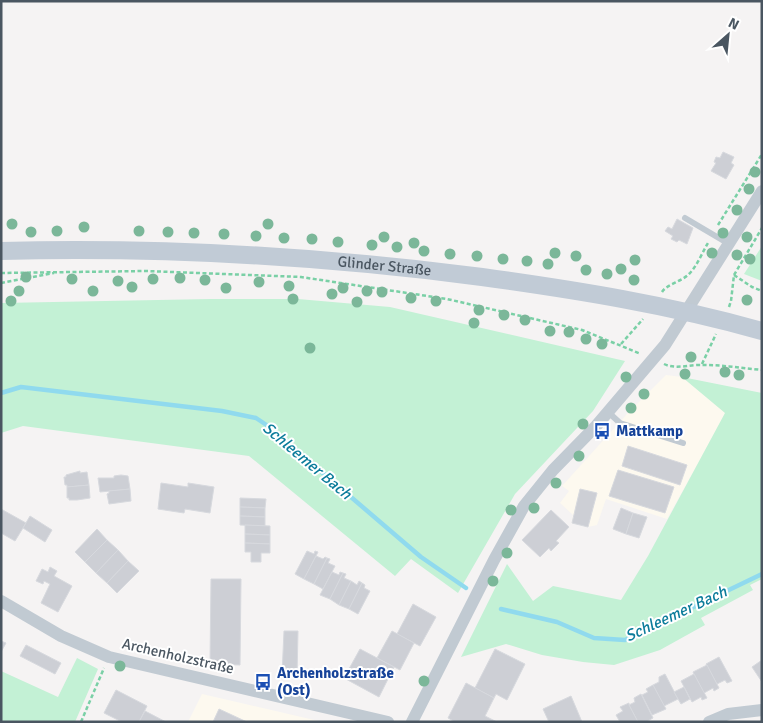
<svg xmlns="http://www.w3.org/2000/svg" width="763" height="723" viewBox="0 0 763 723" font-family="Signika,sans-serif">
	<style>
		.commercial { fill: #fdf9ef }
		.green { fill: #c3f1d5 }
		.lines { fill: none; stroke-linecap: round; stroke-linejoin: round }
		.stream { stroke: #90daee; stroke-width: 4.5 }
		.building { fill: #cdcfd5; stroke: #d7d9de }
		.path { stroke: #7ad0a6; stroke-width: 2.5; stroke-dasharray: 4 2.5; stroke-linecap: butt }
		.lane { stroke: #c1cad2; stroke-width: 6 }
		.street { stroke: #c1cad2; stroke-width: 12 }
		.secondary { stroke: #c1cbd6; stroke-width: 18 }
		.tree { fill: #7bb799 }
		.labels { text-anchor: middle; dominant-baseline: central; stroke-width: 4; stroke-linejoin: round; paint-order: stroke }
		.street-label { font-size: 15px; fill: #4a5661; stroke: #fff }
		.transit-label { font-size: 15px; font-weight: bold; fill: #164399; stroke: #fff; text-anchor: start }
		.water-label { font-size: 16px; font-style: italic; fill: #0c7c9b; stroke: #fff }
	</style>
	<rect width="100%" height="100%" fill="#f5f3f3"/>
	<g class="commercial">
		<path d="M666 375 682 377 726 413 667 519 606 499 597 525 588 527 572 523 573 515 560 503 569 491 562 486 626 415Z"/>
		<path d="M202 694 323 722H188Z"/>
	</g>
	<g class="green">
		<path d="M762 246V281L744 274Z"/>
		<path d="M210 299H298L390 307 625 361 593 411 515 494 458 593 411 559 395 576 249 456 23 426 1 433V303Z"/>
		<path d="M682 377 762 393V579L750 585 753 590 701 618 705 625 660 650 614 665 583 662 542 655 506 644 461 657 507 564 533 601 553 586 621 600 648 556 725 413Z"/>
		<path d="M77 658 98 669 75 722H1V671L58 697Z"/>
	</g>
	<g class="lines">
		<g class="stream">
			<path d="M1 393 21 387 222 411 256 418 268 426 421 557 466 588"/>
			<path d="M501 609 557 622 594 638 625 640 762 574"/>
		</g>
	</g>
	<g class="building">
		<path d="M723 152 734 157 731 163 734 165 726 179 711 171 716 163 714 162 716 157 720 158Z"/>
		<path d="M677 219 693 228 687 244 679 240 677 242 671 239 673 236 665 231 668 227 672 229Z"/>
		<path d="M628 446 687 465 680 485 622 466Z"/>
		<path d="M618 470 674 487 665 513 609 496Z"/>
		<path d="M80 471V473L87 472 89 485 67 487V485H65L64 477H66V475Z"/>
		<path d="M121 475 128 476 130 489 100 492 98 478H114V476Z"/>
		<path d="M161 483 188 487V483L214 487 210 513 185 509 184 513 158 509Z"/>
		<path d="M89 485 90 498 77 500H69V498H67V487Z"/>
		<path d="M130 489 131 501 109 504 107 494 109 493V491Z"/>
		<path d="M580 489 597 493 588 527 572 523Z"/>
		<path d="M240 498 266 499 265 508 240 507Z"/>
		<path d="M240 507 265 508V517L240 516Z"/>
		<path d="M621 508 633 513 626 534 613 529Z"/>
		<path d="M1 509 26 523 15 541 1 533Z"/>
		<path d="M551 510 569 527 556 541 559 543 551 551 549 548 540 557 522 540Z"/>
		<path d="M633 513 647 517 639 538 626 534Z"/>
		<path d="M30 516 52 530 45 542 23 528Z"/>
		<path d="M240 516 265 517V526L240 525Z"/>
		<path d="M245 525 270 526V535L245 534Z"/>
		<path d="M97 529 107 540 85 562 75 552Z"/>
		<path d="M245 534 270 535V544L245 543Z"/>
		<path d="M107 540 118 550 96 573 85 562Z"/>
		<path d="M245 543 270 544V553H261V562H251V552H245Z"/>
		<path d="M118 550 128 561 107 583 96 573Z"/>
		<path d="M307 551 314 554 315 551 318 552 304 579 295 574Z"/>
		<path d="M316 556 323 559 325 557 327 558 314 584 304 579Z"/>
		<path d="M327 558 330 559 328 563 335 566 323 589 314 584Z"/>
		<path d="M128 561 139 571 117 593 107 583Z"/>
		<path d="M50 567 57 571 54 576 72 586 58 612 41 603 50 584 44 581 43 584 36 581 42 569 48 572Z"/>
		<path d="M332 572 339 575 340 572 343 573 330 599 320 595Z"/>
		<path d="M343 573 346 574 344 578 351 581 339 605 330 599Z"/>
		<path d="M211 579H241L240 665 210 664Z"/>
		<path d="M351 581 357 585 359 581 362 583 349 609 339 605Z"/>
		<path d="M362 583 365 585 364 588 370 591 358 614 349 609Z"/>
		<path d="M413 604 436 617 420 646 397 634Z"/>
		<path d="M284 631H298L297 676 282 675Z"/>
		<path d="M392 631 414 643 400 670 377 658Z"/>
		<path d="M1 641 6 643 1 652Z"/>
		<path d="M26 645 61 663 55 674 20 656Z"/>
		<path d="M360 649 394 667 379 697 344 678Z"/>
		<path d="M495 649 525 664 507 700 496 694 494 698 475 688Z"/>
		<path d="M719 657 732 681 727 683 725 680 717 684 706 664Z"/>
		<path d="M762 660V682L752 667Z"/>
		<path d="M707 665 719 688 714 691 713 688 704 693 693 672Z"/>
		<path d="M665 674 678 699 664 706 653 685 659 682V677Z"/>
		<path d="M694 674 707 698 702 700 701 697 692 702 681 681Z"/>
		<path d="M466 683 494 698 485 716 497 722H455L448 718Z"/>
		<path d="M653 685 666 709 652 715 642 695 648 692 646 689Z"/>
		<path d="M684 687 690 699 681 704 674 692Z"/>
		<path d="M116 690 147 706 139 722H122L104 713Z"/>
		<path d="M641 694 653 718 646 722H638L629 705 635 702 634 698Z"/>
		<path d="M571 696 582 722H549L543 709Z"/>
		<path d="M629 703V705L638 722H620L616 715 623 711 620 707Z"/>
		<path d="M219 709 247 722H213Z"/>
		<path d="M145 711 166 722H139Z"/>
	</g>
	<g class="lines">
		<g class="path">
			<path d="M718 225 762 154"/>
			<path d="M1 273 146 271 301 277 447 299 582 330 641 354"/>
			<path d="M734 275 752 287 762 291"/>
			<path d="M1 283 54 273"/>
			<path d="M662 292C667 284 681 282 689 274 697 266 702 253 708 243"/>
			<path d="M729 307 731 301 734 275 762 228"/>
			<path d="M621 344 643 319"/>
			<path d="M664 364C676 370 691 364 703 365 723 365 742 368 762 370"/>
			<path d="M702 364 716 334"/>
			<path d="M81 722 104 668"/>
		</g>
		<g class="lane">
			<path d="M685 218 729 244"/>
			<path d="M608 412 620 423 683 443"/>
		</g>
		<g class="street">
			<path d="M1 601 61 636 109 657 388 722"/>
			<path d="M412 722 494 560 524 506 553 470 596 426 665 345 762 191"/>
			<path d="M709 722 728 714 762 710"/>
		</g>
		<path class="secondary" id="s1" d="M1 251C162 247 322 256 482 277 576 290 670 305 762 331"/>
	</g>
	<g class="tree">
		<circle cx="755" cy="172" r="5.5"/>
		<circle cx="749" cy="189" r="5.5"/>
		<circle cx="737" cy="210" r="5.5"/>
		<circle cx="12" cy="224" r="5.5"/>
		<circle cx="268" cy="224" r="5.5"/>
		<circle cx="84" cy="227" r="5.5"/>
		<circle cx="57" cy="231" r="5.5"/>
		<circle cx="139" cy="231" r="5.5"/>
		<circle cx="31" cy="232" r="5.5"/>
		<circle cx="168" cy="232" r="5.5"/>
		<circle cx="194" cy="233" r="5.5"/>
		<circle cx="723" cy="233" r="5.5"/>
		<circle cx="224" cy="234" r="5.5"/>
		<circle cx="256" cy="236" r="5.5"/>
		<circle cx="384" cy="237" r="5.5"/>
		<circle cx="747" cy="237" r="5.5"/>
		<circle cx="284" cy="238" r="5.5"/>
		<circle cx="312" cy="239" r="5.5"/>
		<circle cx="338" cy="242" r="5.5"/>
		<circle cx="414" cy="243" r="5.5"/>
		<circle cx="372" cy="245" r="5.5"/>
		<circle cx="397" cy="247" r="5.5"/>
		<circle cx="424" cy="251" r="5.5"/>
		<circle cx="555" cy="253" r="5.5"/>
		<circle cx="712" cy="253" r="5.5"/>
		<circle cx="450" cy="254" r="5.5"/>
		<circle cx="737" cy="255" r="5.5"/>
		<circle cx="477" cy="256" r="5.5"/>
		<circle cx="576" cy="256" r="5.5"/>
		<circle cx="503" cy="259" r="5.5"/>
		<circle cx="750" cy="259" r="5.5"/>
		<circle cx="635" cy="260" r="5.5"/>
		<circle cx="527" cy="261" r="5.5"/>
		<circle cx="548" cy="264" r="5.5"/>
		<circle cx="621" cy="269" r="5.5"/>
		<circle cx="586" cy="270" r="5.5"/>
		<circle cx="607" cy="274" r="5.5"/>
		<circle cx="26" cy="277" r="5.5"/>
		<circle cx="180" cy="278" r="5.5"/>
		<circle cx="72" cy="279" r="5.5"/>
		<circle cx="153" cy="279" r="5.5"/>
		<circle cx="205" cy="280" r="5.5"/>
		<circle cx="634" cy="280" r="5.5"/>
		<circle cx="118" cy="281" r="5.5"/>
		<circle cx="259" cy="282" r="5.5"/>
		<circle cx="289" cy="286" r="5.5"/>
		<circle cx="132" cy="287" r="5.5"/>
		<circle cx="226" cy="288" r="5.5"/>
		<circle cx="343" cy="288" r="5.5"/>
		<circle cx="19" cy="291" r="5.5"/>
		<circle cx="93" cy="291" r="5.5"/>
		<circle cx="367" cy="291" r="5.5"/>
		<circle cx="382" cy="292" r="5.5"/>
		<circle cx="332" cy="294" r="5.5"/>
		<circle cx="411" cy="298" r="5.5"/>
		<circle cx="293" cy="299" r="5.5"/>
		<circle cx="747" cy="300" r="5.5"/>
		<circle cx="11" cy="301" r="5.5"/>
		<circle cx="436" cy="301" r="5.5"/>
		<circle cx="357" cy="302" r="5.5"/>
		<circle cx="479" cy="310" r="5.5"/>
		<circle cx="504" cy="315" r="5.5"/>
		<circle cx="525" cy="320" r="5.5"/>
		<circle cx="474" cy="323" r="5.5"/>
		<circle cx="550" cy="331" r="5.5"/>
		<circle cx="569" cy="332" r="5.5"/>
		<circle cx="586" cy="339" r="5.5"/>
		<circle cx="602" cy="344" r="5.5"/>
		<circle cx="310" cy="348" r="5.5"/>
		<circle cx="691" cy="357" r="5.5"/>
		<circle cx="725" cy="372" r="5.5"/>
		<circle cx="685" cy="374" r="5.5"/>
		<circle cx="739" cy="375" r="5.5"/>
		<circle cx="626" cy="377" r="5.5"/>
		<circle cx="644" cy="394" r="5.5"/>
		<circle cx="631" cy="408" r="5.5"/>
		<circle cx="583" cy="424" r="5.5"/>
		<circle cx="579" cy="456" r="5.5"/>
		<circle cx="556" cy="483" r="5.5"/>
		<circle cx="534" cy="508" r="5.5"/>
		<circle cx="511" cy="510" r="5.5"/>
		<circle cx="507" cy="553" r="5.5"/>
		<circle cx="493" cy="581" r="5.5"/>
		<circle cx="120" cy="666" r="5.5"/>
		<circle cx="424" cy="681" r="5.5"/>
	</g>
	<defs>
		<g id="bus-bare" transform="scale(1.35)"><path d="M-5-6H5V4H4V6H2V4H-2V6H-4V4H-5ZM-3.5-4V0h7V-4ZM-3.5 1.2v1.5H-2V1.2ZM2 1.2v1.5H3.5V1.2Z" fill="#1a4fb4" stroke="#fff" stroke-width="2.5" paint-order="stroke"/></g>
	</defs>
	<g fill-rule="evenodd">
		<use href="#bus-bare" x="602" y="431"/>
		<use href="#bus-bare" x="263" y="682"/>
	</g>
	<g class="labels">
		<g class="street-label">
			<text stroke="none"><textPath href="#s1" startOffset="384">Glinder Straße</textPath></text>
			<text transform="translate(178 656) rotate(13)">Archenholzstraße</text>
		</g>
		<g class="transit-label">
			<text x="616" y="431">Mattkamp</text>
			<text x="277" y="673">Archenholzstraße<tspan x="277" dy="17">(Ost)</tspan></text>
		</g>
		<g class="water-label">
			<text transform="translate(307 461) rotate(40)">Schleemer Bach</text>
			<text transform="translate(676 614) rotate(-25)">Schleemer Bach</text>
		</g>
	</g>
	<rect width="763" height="723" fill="none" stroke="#4a5661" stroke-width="5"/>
	<g transform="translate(728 35) rotate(27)" stroke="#ffffff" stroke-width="4" paint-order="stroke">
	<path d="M0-4L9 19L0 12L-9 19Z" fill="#4a5661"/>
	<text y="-8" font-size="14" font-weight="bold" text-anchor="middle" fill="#4a5661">N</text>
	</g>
</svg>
